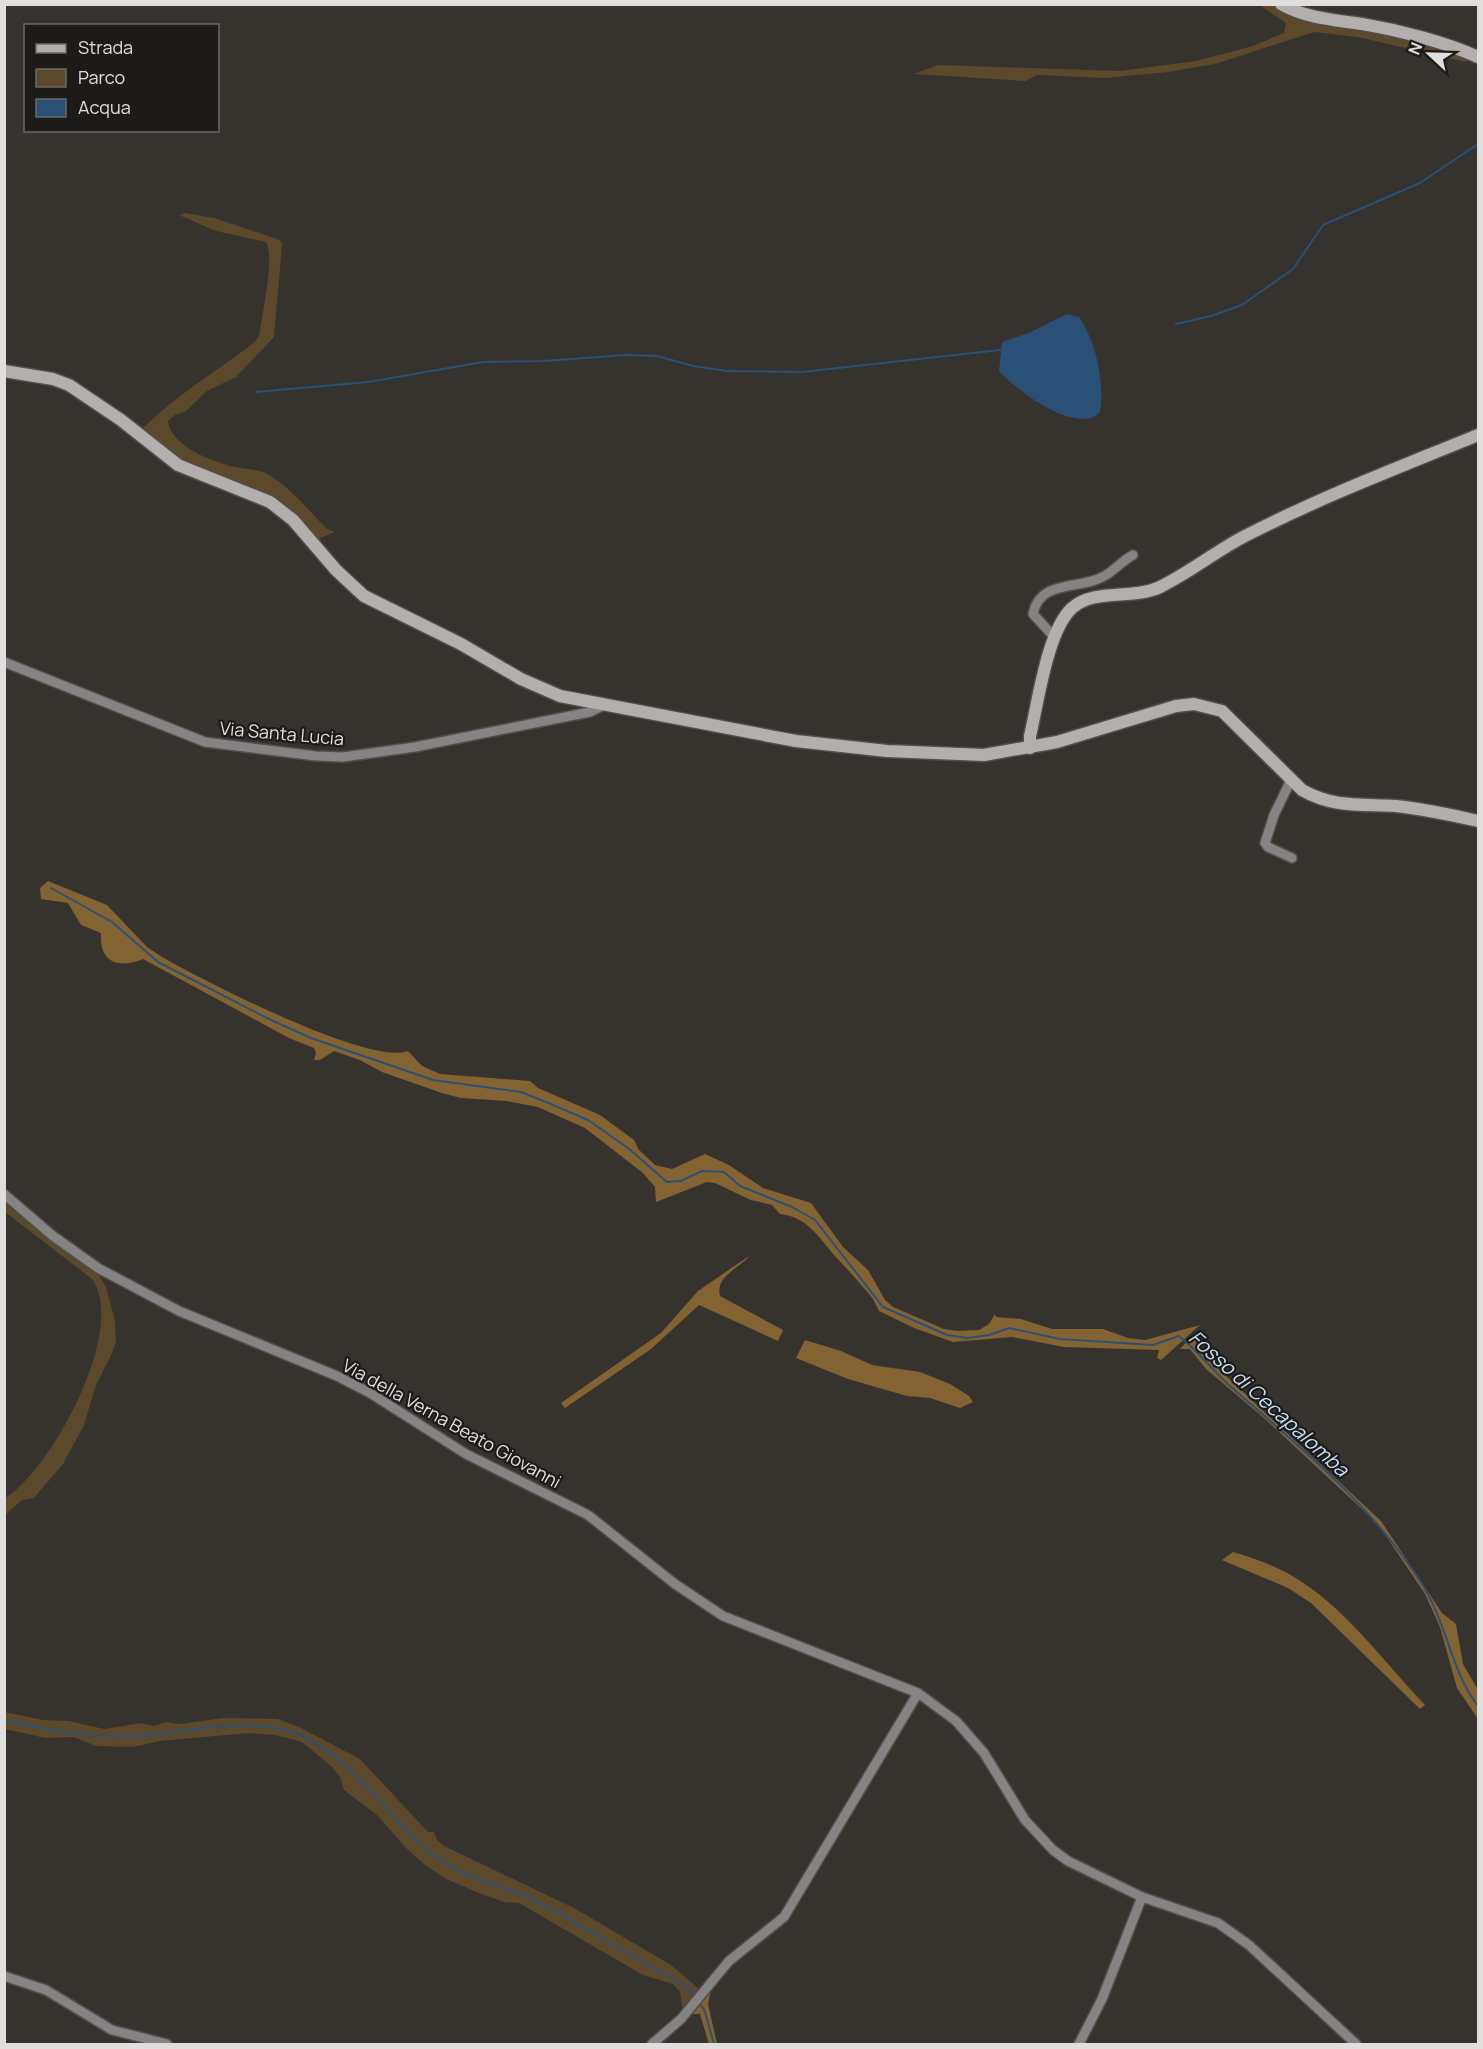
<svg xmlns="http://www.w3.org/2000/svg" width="1483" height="2049" viewBox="0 0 1483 2049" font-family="Manrope,sans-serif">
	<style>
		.green { fill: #5c482b }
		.forest { fill: #846332 }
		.water { fill: #2b5077 }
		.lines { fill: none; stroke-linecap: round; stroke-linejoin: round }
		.stream { stroke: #2b5077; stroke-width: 2 }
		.street-casing { stroke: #514f4b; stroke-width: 12 }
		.secondary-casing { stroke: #514f4b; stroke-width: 15 }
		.street { stroke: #858383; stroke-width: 9 }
		.secondary { stroke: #b4afaf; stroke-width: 12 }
		.labels { text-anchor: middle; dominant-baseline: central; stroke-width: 4.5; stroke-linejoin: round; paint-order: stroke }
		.street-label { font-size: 18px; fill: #e1dfdd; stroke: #1c1b19 }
		.water-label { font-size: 20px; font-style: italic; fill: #c7def8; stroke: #1c1b19 }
	</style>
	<rect width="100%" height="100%" fill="#36332f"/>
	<g class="green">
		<path d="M1258 4 1277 5 1469 56 1468 60 1466 62 1358 37 1314 32 1215 64 1168 72 1105 78 1037 75 1025 81 914 74 938 65 1120 71 1196 61 1253 46 1284 33 1286 23Z"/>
		<path d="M185 213 214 218 280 240 282 244 274 337 236 377 207 391 186 411 175 415 168 421C171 444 204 458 224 464 239 470 255 467 269 475 292 489 308 510 327 529L335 532 318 539 313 536C277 487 247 490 196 466 176 457 158 443 142 429 175 396 217 371 255 342L259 336C262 316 275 257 266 242L216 231 179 215Z"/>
		<path d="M4 1202 98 1274 106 1287 115 1321 116 1341 112 1353 96 1385 84 1425 63 1464 34 1498 22 1500 5 1515V1498C51 1470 128 1329 92 1279L5 1212Z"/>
		<path d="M4 1712 43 1720 69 1721 104 1729 141 1723 154 1726 166 1722 180 1724 223 1718 278 1719 301 1728 360 1759 428 1832H434L437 1840 444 1846 574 1908 671 1965 698 1988V1994L688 2006 682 2007 680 1992 673 1984 643 1975 519 1903 504 1902 479 1893 446 1879 425 1865 406 1848 377 1815 344 1790 340 1777 332 1767 302 1742 275 1735 249 1733 159 1741 133 1747 96 1746 73 1737 45 1738 5 1729Z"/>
	</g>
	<g class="forest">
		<path d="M48 881 107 905 147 947 162 957C202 980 369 1066 408 1051L422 1066 440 1074 530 1081 538 1088 600 1115 634 1140 639 1150 655 1165 672 1169 705 1154 729 1165 763 1188 811 1203 843 1247 868 1270 885 1300 893 1307 944 1329 957 1331 979 1330 989 1324 995 1314 996 1317 1021 1319 1052 1329H1103L1128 1338 1145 1340 1200 1325 1161 1360 1157 1358 1159 1350 1064 1347 1012 1337 953 1342 914 1328 879 1311 873 1299C861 1284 848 1270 835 1256 818 1237 808 1217 780 1214L772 1205 751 1200 715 1183 707 1182 656 1202 655 1187 643 1173 585 1128 538 1107 507 1101 461 1098 442 1093 382 1072 360 1060 334 1051 320 1060H314L316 1053 314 1048 289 1038 143 959C119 969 99 963 101 933L81 925 68 903 41 899 40 888Z"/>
		<path d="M749 1256C739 1269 715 1276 720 1296L783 1330 778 1341 699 1305 651 1349 565 1408 561 1403 661 1333 698 1291Z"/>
		<path d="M1200 1333 1196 1342 1197 1349 1381 1521 1442 1613 1456 1624 1463 1664 1478 1690V1719L1457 1688 1440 1627 1425 1594 1378 1524 1264 1418 1206 1369 1190 1349H1180L1189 1339Z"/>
		<path d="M805 1340 841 1351 872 1365 920 1372 950 1384 969 1396 973 1402 960 1408 930 1398 907 1396 848 1379 796 1358Z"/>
		<path d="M1233 1552C1252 1558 1271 1564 1289 1574 1343 1604 1383 1661 1425 1705L1420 1709 1311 1603 1288 1588 1222 1560Z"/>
		<path d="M711 1990 708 2004 717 2044H709L700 2014H693Z"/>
	</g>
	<path class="water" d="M1067 314 1079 317C1096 342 1105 382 1100 412 1077 436 1016 390 999 371L1002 342 1031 332Z"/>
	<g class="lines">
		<g class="stream">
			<path d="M1176 324 1211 316 1242 305 1293 269 1323 225 1420 183 1478 144"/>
			<path d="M256 392 368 382 483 362 544 361 626 355 657 356 693 366 727 371 802 372 1000 350"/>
			<path d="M51 888 112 922 158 962 271 1020 311 1038 433 1080 521 1092 546 1102 588 1120 628 1148 667 1182 681 1181 702 1171 724 1172 740 1186 792 1207 815 1220 883 1307 947 1335 967 1338 989 1335 1009 1328 1060 1339 1153 1345 1179 1336C1198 1351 1213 1371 1231 1387 1302 1449 1377 1509 1426 1591 1448 1628 1451 1671 1478 1706"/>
			<path d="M4 1720C43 1729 95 1739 135 1736 180 1733 230 1720 275 1728 347 1740 382 1817 436 1857 463 1878 492 1882 523 1895 557 1910 590 1931 622 1950 643 1963 665 1973 685 1986L695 1998"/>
			<path d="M698 2002 704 2009 714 2044"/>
		</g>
		<g class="street-casing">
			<g id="street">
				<path d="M1055 638 1033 614C1040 578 1081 591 1106 575 1116 569 1122 561 1133 555"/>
				<path d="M4 662 205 742 316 756 343 757 415 747 590 712 602 706"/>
				<path d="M1291 780 1274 815 1265 843 1268 847 1292 858"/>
				<path d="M4 1194 53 1236 98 1268 179 1311 337 1376 370 1393 466 1454 588 1515 675 1584 723 1616 918 1693 956 1721 984 1753 1025 1820 1053 1850 1068 1861 1142 1897 1218 1923 1249 1945 1356 2044"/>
				<path d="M4 1976 46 1990 112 2030 167 2044"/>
				<path d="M652 2044 681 2019 729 1961 784 1917 918 1693"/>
				<path d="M1079 2044 1102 1999 1142 1897"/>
			</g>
		</g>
		<g class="secondary-casing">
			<g id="secondary">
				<path d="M1281 4C1305 18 1335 20 1362 24 1398 30 1445 42 1478 57"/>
				<path d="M4 371 53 379 69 385 121 420 178 465 270 502 293 520 336 570 364 596 461 644 521 679 560 696 796 741 887 751 984 755 1057 742 1176 706 1194 704 1222 711 1302 790C1333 808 1362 804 1396 806 1424 809 1452 815 1478 821"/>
				<path d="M1030 748V736C1038 703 1047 631 1072 608 1095 588 1133 600 1160 587 1189 573 1216 551 1245 536 1321 497 1400 467 1478 435"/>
			</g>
		</g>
		<use href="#street" class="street"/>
		<use href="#secondary" class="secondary"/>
	</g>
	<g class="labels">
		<g class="street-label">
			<text transform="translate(282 733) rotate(5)">Via Santa Lucia</text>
			<text transform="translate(452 1423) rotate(29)">Via della Verna Beato Giovanni</text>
		</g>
		<g class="water-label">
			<text transform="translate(1269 1403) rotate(42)">Fosso di Cecapalomba</text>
		</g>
	</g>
	<rect width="1483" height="2049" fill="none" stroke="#e1dfdd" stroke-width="12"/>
	<rect x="24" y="24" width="195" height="108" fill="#1c1b19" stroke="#6b6967" stroke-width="1.5"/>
	<rect x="36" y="44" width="30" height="9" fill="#b4afaf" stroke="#6b6967" stroke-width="1.5"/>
	<text x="78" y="54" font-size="18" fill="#e1dfdd">Strada</text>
	<rect x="36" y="69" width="30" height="18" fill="#5c482b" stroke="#6b6967" stroke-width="1.5"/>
	<text x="78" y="84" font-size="18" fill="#e1dfdd">Parco</text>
	<rect x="36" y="99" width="30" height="18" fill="#2b5077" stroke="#6b6967" stroke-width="1.5"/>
	<text x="78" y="114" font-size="18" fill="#e1dfdd">Acqua</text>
	<g transform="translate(1429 54) rotate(292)" stroke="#1c1b19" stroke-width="4.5" paint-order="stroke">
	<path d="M0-4.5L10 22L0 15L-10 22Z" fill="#e1dfdd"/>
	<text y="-9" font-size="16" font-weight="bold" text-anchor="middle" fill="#e1dfdd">N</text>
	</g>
</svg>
